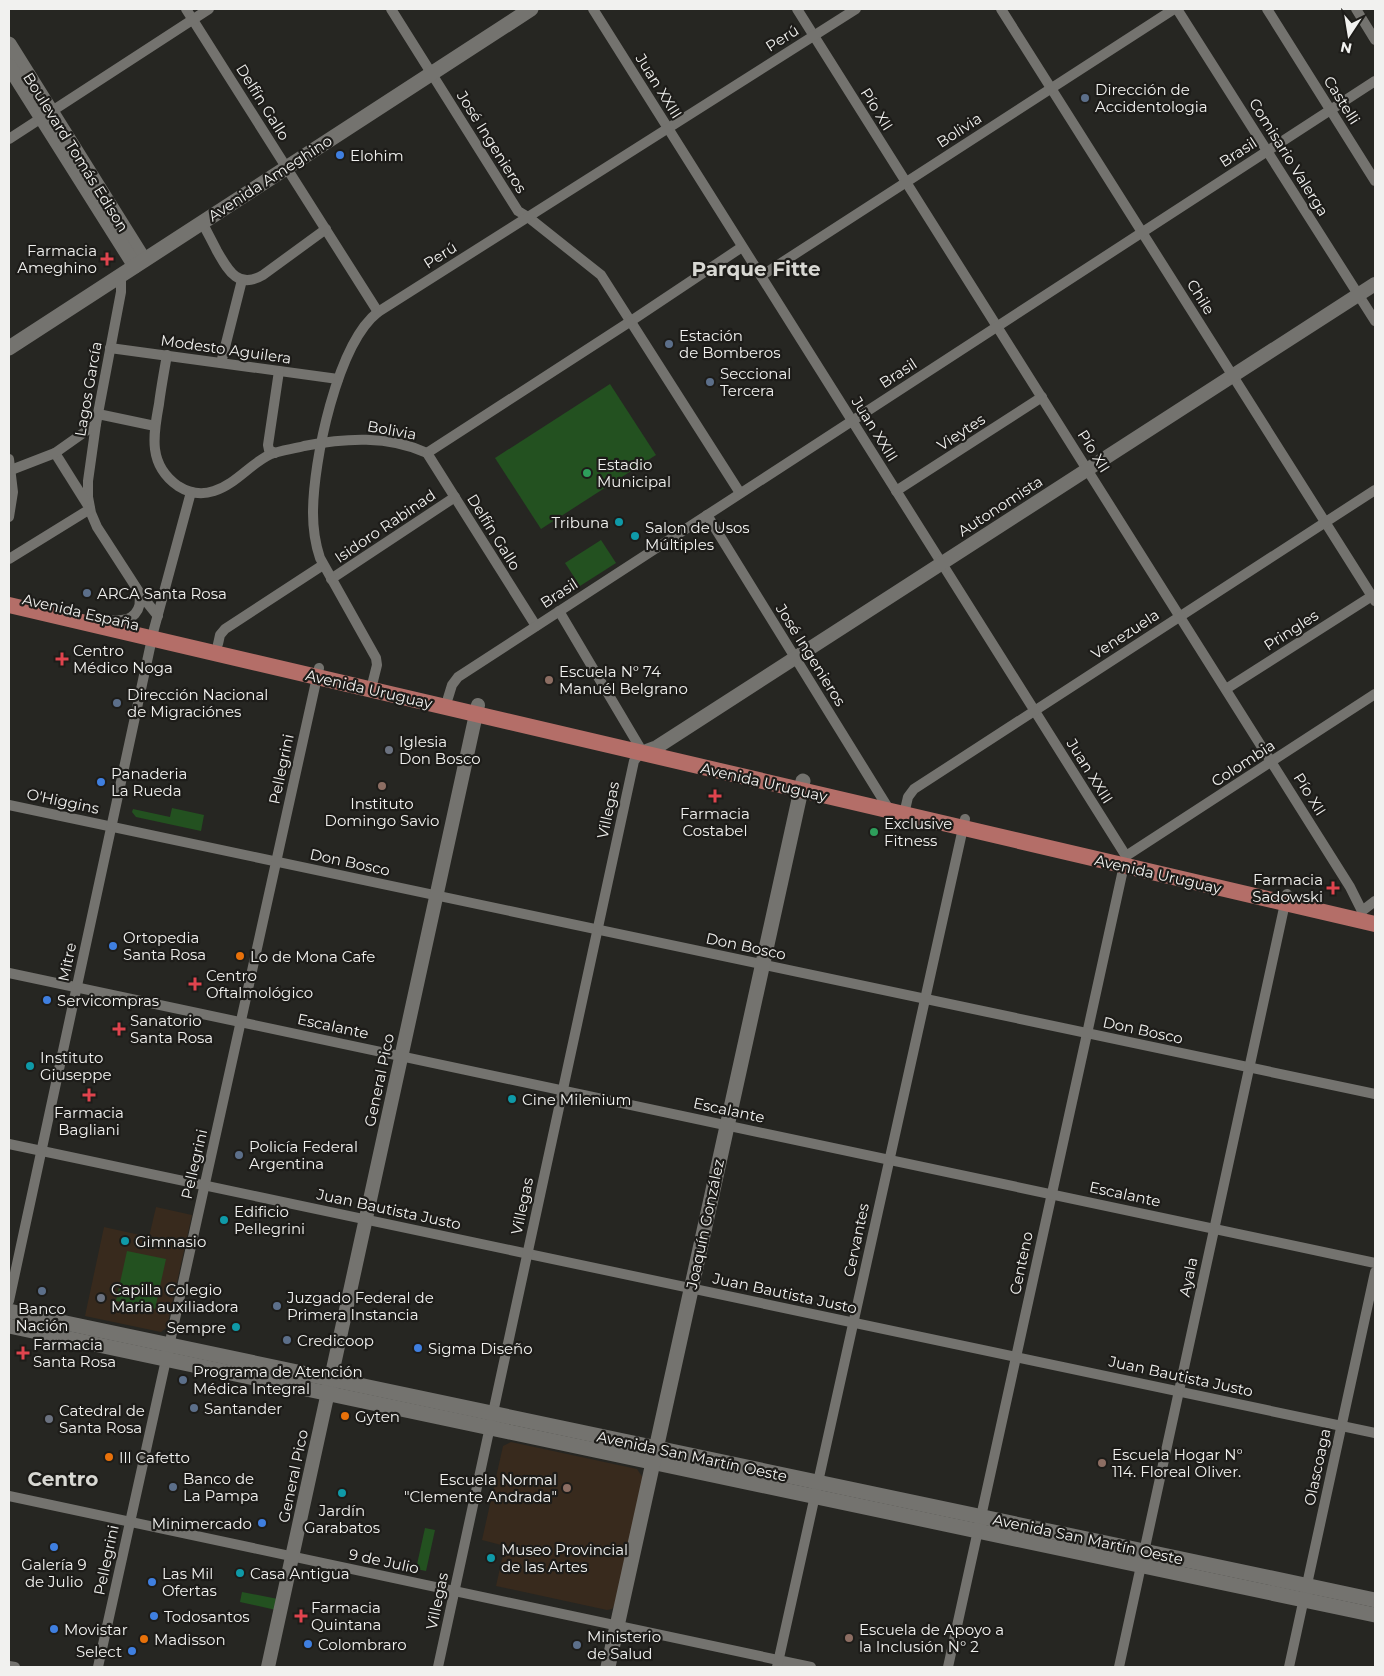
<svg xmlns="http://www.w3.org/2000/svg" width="1384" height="1676" viewBox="0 0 1384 1676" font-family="Montserrat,sans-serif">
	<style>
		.education { fill: #382a1d }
		.green { fill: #235120 }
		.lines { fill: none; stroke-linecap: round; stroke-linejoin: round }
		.minor { stroke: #74736f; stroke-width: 10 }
		.tertiary { stroke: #74736f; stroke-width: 14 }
		.secondary { stroke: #74736f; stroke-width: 15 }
		.primary { stroke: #b46e68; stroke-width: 16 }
		.service-dot { fill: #5c6f8a; stroke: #1d1c19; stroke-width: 2 }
		.shop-dot { fill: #3f7fe0; stroke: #1d1c19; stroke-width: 2 }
		.health-dot { fill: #e0444e; stroke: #1d1c19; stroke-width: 2 }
		.leisure-dot { fill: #2e9e5b; stroke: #1d1c19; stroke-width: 2 }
		.culture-dot { fill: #0f9aa8; stroke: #1d1c19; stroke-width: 2 }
		.education-dot { fill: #8d6e63; stroke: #1d1c19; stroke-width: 2 }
		.worship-dot { fill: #6b7280; stroke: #1d1c19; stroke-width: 2 }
		.food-dot { fill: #e8710a; stroke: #1d1c19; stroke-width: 2 }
		.labels { text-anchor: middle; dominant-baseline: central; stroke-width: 4.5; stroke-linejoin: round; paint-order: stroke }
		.street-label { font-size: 15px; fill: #f1f1ef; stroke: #1d1c19 }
		.poi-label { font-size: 15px; fill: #f1f1ef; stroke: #1d1c19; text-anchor: start }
		.district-label { font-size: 20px; font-weight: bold; fill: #d8d8d3; stroke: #1d1c19 }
	</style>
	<rect width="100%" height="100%" fill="#262622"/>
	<g class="education">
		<path d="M156 1207 192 1215 167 1327 161 1332 85 1316 104 1227 149 1237Z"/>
		<path d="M511 1442 637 1469 643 1478 615 1604 612 1609 607 1610 496 1586 505 1546 482 1540 503 1446Z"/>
	</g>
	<g class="green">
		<path d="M610 384 656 455 541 529 495 458Z"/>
		<path d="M601 540 616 563 580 586 565 563Z"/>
		<path d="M172 808 204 815 201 831 136 817 132 812 133 809 170 817Z"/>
		<path d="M127 1251 166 1259 155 1309 116 1301Z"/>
		<path d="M425 1528 435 1530 426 1571 416 1569Z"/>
		<path d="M242 1592 278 1599 276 1610 240 1602Z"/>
	</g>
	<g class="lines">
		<g class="minor">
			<path d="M186 9 378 312"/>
			<path d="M391 9 518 211 528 217 601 275 740 493"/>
			<path d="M593 9 1126 856 948 1667"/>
			<path d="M797 9 1350 887 1362 911"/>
			<path d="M1001 9 1375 601"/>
			<path d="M1177 9 1375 321"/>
			<path d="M1267 9 1375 181"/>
			<path d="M1356 9 1375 40"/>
			<path d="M9 139 209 9"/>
			<path d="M202 222C207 232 212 241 217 251 228 270 238 290 263 275L326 229"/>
			<path d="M121 275V292L96 424 88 481V497L91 513 97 527 141 595 158 616"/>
			<path d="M761 276 1174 9"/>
			<path d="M110 348 338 379"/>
			<path d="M167 355C164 372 161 388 159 404 153 436 148 465 178 486 189 493 202 495 214 491 236 484 251 463 271 454 281 450 294 449 304 446 345 438 388 435 427 453"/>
			<path d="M221 363 242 280"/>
			<path d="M98 414 155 426"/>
			<path d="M55 453 87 504"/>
			<path d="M275 453 269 450 268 445 279 371"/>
			<path d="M427 453 631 321 742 247"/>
			<path d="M427 453 536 626"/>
			<path d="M9 459 13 492 9 517"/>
			<path d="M11 470 55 453 96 424"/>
			<path d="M896 491 1042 397"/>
			<path d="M707 515 890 811"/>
			<path d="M9 559 90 509"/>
			<path d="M331 579 455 497"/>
			<path d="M115 620C132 622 143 611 139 593"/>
			<path d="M218 644 220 635 225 629 323 565"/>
			<path d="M373 681 377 665 376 658 320 558C315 543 313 528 313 513 313 461 337 344 378 312L856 9"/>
			<path d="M1226 689 1372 596"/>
			<path d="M448 698 452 685 458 677 1375 81"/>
			<path d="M9 805 1375 1094"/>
			<path d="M904 814 908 797 914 789 1375 490"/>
			<path d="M1126 856 1375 694"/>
			<path d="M1361 916 1362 911 1375 901"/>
			<path d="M9 973 1375 1263"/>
			<path d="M9 1144 1375 1433"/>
			<path d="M9 1301 154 629 191 492"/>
			<path d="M9 1496 811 1667"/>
			<path d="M9 1666 15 1667"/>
			<path d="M98 1667 319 668"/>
			<path d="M438 1667 634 761 642 751 559 611"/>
			<path d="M777 1667 965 819"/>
			<path d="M1119 1667 1287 894"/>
			<path d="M1289 1667 1375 1272"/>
		</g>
		<g class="tertiary">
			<path d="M641 753 657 747 1375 284"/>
			<path d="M268 1667 478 705"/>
		</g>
		<g class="secondary">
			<path d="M9 44 144 260"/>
			<path d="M9 66 135 266"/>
			<path d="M9 348 531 9"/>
			<path d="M9 1311 1375 1600"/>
			<path d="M9 1326 1375 1615"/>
			<path d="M608 1667 803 781"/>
		</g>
		<path class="primary" d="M9 605 1375 924"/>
	</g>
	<g class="service-dot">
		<circle cx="1085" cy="98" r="5"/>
		<circle cx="669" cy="344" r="5"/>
		<circle cx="710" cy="382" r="5"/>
		<circle cx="87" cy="593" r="5"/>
		<circle cx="117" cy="703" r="5"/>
		<circle cx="239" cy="1155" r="5"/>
		<circle cx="42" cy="1291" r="5"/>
		<circle cx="277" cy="1306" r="5"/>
		<circle cx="287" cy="1340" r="5"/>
		<circle cx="183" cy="1380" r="5"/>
		<circle cx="194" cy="1408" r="5"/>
		<circle cx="173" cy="1487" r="5"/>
		<circle cx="577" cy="1645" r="5"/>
	</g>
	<g class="shop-dot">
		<circle cx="340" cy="155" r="5"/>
		<circle cx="101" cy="782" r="5"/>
		<circle cx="113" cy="946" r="5"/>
		<circle cx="47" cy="1000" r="5"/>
		<circle cx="418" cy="1348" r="5"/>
		<circle cx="262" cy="1523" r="5"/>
		<circle cx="54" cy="1547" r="5"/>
		<circle cx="152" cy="1582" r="5"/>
		<circle cx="154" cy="1616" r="5"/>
		<circle cx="54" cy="1629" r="5"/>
		<circle cx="308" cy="1644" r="5"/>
		<circle cx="132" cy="1651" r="5"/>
	</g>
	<g class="health-dot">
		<path d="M104.5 251.5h5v5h5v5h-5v5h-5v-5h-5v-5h5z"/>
		<path d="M59.5 651.5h5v5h5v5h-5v5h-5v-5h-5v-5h5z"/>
		<path d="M712.5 788.5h5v5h5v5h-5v5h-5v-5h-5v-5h5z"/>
		<path d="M1330.5 880.5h5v5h5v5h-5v5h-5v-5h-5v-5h5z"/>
		<path d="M192.5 976.5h5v5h5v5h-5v5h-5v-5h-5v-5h5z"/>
		<path d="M116.5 1021.5h5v5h5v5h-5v5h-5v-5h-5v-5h5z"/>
		<path d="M86.5 1087.5h5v5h5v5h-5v5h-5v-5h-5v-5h5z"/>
		<path d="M20.5 1345.5h5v5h5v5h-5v5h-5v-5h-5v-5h5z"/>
		<path d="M298.5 1608.5h5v5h5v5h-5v5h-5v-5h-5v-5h5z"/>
	</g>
	<g class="leisure-dot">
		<circle cx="587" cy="473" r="5"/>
		<circle cx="874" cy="832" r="5"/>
	</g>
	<g class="culture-dot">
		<circle cx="619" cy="522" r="5"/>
		<circle cx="635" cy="536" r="5"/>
		<circle cx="30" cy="1066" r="5"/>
		<circle cx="512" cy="1099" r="5"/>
		<circle cx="224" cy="1220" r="5"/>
		<circle cx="125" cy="1241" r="5"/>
		<circle cx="236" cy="1327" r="5"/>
		<circle cx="342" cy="1493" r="5"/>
		<circle cx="491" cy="1558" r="5"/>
		<circle cx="240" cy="1573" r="5"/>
	</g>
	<g class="education-dot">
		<circle cx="549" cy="680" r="5"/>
		<circle cx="382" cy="786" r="5"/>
		<circle cx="1102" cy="1463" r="5"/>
		<circle cx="567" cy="1488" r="5"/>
		<circle cx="849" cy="1638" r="5"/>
	</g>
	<g class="worship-dot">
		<circle cx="389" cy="750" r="5"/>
		<circle cx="101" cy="1298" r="5"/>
		<circle cx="49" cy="1419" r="5"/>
	</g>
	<g class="food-dot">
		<circle cx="240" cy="956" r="5"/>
		<circle cx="345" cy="1416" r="5"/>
		<circle cx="109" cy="1457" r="5"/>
		<circle cx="144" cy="1639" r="5"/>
	</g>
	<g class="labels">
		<g class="street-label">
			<text transform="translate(782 38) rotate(-32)">Perú</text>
			<text transform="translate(659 86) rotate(58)">Juan XXIII</text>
			<text transform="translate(1342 100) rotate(58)">Castelli</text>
			<text transform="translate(263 102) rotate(58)">Delfín Gallo</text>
			<text transform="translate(877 109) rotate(58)">Pío XII</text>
			<text transform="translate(959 130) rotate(-33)">Bolivia</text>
			<text transform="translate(492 142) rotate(58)">José Ingenieros</text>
			<text transform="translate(76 152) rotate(58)">Boulevard Tomás Edison</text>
			<text transform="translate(1238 152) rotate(-33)">Brasil</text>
			<text transform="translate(1289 157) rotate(58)">Comisario Valerga</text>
			<text transform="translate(270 178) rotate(-33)">Avenida Ameghino</text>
			<text transform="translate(440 255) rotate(-32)">Perú</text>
			<text transform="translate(1201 297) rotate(58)">Chile</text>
			<text transform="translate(226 349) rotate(8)">Modesto Aguilera</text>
			<text transform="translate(898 373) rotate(-33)">Brasil</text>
			<text transform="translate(88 389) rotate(-80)">Lagos García</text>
			<text transform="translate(875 429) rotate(58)">Juan XXIII</text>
			<text transform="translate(392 430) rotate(10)">Bolivia</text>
			<text transform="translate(961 432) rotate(-33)">Vieytes</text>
			<text transform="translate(1094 451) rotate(58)">Pío XII</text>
			<text transform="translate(1000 506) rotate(-33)">Autonomista</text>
			<text transform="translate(385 526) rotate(-34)">Isidoro Rabinad</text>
			<text transform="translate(494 532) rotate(58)">Delfín Gallo</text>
			<text transform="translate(559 593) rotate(-33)">Brasil</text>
			<text transform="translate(81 612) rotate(13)">Avenida España</text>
			<text transform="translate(1291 630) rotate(-33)">Pringles</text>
			<text transform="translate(1125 634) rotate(-33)">Venezuela</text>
			<text transform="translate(811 655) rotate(58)">José Ingenieros</text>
			<text transform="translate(369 689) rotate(13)">Avenida Uruguay</text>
			<text transform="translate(1243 763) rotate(-33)">Colombia</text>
			<text transform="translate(281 769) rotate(-78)">Pellegrini</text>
			<text transform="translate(1090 771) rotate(58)">Juan XXIII</text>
			<text transform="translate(764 782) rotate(13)">Avenida Uruguay</text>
			<text transform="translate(1310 794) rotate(58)">Pío XII</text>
			<text transform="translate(63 801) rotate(12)">O'Higgins</text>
			<text transform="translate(608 810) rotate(-78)">Villegas</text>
			<text transform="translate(350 862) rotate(12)">Don Bosco</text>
			<text transform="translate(1158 874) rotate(13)">Avenida Uruguay</text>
			<text transform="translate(746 946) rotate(12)">Don Bosco</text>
			<text transform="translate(67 962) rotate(-78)">Mitre</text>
			<text transform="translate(333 1026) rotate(12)">Escalante</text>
			<text transform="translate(1143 1030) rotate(12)">Don Bosco</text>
			<text transform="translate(379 1080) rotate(-78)">General Pico</text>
			<text transform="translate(729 1110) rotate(12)">Escalante</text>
			<text transform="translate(194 1164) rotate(-77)">Pellegrini</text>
			<text transform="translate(1125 1194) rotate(12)">Escalante</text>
			<text transform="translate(522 1206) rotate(-78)">Villegas</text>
			<text transform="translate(389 1209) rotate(12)">Juan Bautista Justo</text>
			<text transform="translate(705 1224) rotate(-78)">Joaquín González</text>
			<text transform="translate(856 1240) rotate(-78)">Cervantes</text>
			<text transform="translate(1021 1263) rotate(-78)">Centeno</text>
			<text transform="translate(1188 1277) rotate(-78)">Ayala</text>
			<text transform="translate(785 1293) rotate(12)">Juan Bautista Justo</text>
			<text transform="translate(1181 1376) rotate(12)">Juan Bautista Justo</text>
			<text transform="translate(692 1456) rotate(12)">Avenida San Martín Oeste</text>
			<text transform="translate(1317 1467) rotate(-78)">Olascoaga</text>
			<text transform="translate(293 1476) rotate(-78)">General Pico</text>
			<text transform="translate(1088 1539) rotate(12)">Avenida San Martín Oeste</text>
			<text transform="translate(106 1560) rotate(-78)">Pellegrini</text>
			<text transform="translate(384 1561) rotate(12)">9 de Julio</text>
			<text transform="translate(437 1601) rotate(-78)">Villegas</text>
		</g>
		<g class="poi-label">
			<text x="1095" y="89">Dirección de<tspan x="1095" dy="17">Accidentologia</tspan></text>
			<text x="350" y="155">Elohim</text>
			<text x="97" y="250" text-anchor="end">Farmacia<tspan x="97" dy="17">Ameghino</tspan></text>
			<text x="679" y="335">Estación<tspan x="679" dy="17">de Bomberos</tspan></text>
			<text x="720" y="373">Seccional<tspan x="720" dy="17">Tercera</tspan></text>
			<text x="597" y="464">Estadio<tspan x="597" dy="17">Municipal</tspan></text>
			<text x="609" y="522" text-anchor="end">Tribuna</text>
			<text x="645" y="527">Salon de Usos<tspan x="645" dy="17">Múltiples</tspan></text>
			<text x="97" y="593">ARCA Santa Rosa</text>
			<text x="73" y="650">Centro<tspan x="73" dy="17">Médico Noga</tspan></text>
			<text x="559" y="671">Escuela N° 74<tspan x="559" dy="17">Manuél Belgrano</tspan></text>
			<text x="127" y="694">Dirección Nacional<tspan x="127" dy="17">de Migraciónes</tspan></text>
			<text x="399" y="741">Iglesia<tspan x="399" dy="17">Don Bosco</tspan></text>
			<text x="111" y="773">Panaderia<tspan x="111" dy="17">La Rueda</tspan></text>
			<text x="382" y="803" text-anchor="middle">Instituto<tspan x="382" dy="17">Domingo Savio</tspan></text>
			<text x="715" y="813" text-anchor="middle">Farmacia<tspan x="715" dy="17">Costabel</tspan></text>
			<text x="884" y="823">Exclusive<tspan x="884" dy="17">Fitness</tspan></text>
			<text x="1323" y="879" text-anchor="end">Farmacia<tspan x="1323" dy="17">Sadowski</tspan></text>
			<text x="123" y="937">Ortopedia<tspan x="123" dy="17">Santa Rosa</tspan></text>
			<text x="250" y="956">Lo de Mona Cafe</text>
			<text x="206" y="975">Centro<tspan x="206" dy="17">Oftalmológico</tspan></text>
			<text x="57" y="1000">Servicompras</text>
			<text x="130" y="1020">Sanatorio<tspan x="130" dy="17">Santa Rosa</tspan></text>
			<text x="40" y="1057">Instituto<tspan x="40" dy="17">Giuseppe</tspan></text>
			<text x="522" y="1099">Cine Milenium</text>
			<text x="89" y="1112" text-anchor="middle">Farmacia<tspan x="89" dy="17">Bagliani</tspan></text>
			<text x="249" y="1146">Policía Federal<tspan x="249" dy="17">Argentina</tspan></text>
			<text x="234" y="1211">Edificio<tspan x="234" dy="17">Pellegrini</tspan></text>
			<text x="135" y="1241">Gimnasio</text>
			<text x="111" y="1289">Capilla Colegio<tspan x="111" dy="17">Maria auxiliadora</tspan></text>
			<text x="287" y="1297">Juzgado Federal de<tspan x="287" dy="17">Primera Instancia</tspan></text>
			<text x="42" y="1308" text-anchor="middle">Banco<tspan x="42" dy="17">Nación</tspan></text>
			<text x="226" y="1327" text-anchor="end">Sempre</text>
			<text x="297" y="1340">Credicoop</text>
			<text x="33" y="1344">Farmacia<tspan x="33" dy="17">Santa Rosa</tspan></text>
			<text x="428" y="1348">Sigma Diseño</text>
			<text x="193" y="1371">Programa de Atención<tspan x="193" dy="17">Médica Integral</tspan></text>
			<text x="204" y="1408">Santander</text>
			<text x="59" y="1410">Catedral de<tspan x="59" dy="17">Santa Rosa</tspan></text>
			<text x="355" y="1416">Gyten</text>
			<text x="1112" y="1454">Escuela Hogar N°<tspan x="1112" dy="17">114. Floreal Oliver.</tspan></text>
			<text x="119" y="1457">Ill Cafetto</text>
			<text x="183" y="1478">Banco de<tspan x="183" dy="17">La Pampa</tspan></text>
			<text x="557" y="1479" text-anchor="end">Escuela Normal<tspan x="557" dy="17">"Clemente Andrada"</tspan></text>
			<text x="342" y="1510" text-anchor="middle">Jardín<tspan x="342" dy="17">Garabatos</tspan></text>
			<text x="252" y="1523" text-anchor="end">Minimercado</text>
			<text x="501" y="1549">Museo Provincial<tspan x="501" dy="17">de las Artes</tspan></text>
			<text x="54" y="1564" text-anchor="middle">Galería 9<tspan x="54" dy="17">de Julio</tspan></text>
			<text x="162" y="1573">Las Mil<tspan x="162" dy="17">Ofertas</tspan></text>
			<text x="250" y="1573">Casa Antigua</text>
			<text x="311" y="1607">Farmacia<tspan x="311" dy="17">Quintana</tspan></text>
			<text x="164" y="1616">Todosantos</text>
			<text x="64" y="1629">Movistar</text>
			<text x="859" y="1629">Escuela de Apoyo a<tspan x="859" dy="17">la Inclusión N° 2</tspan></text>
			<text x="587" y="1636">Ministerio<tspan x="587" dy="17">de Salud</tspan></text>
			<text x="154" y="1639">Madisson</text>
			<text x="318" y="1644">Colombraro</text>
			<text x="122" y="1651" text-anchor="end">Select</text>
		</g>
		<g class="district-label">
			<text x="756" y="269">Parque Fitte</text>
			<text x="63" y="1479">Centro</text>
		</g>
	</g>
	<rect width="1384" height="1676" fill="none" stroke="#f1f1ef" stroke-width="20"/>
	<g transform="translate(1349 35) rotate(192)" stroke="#1d1c19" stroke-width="4" paint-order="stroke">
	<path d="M0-4L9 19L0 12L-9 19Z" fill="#f1f1ef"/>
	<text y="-8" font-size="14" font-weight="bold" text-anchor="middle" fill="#f1f1ef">N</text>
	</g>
</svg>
